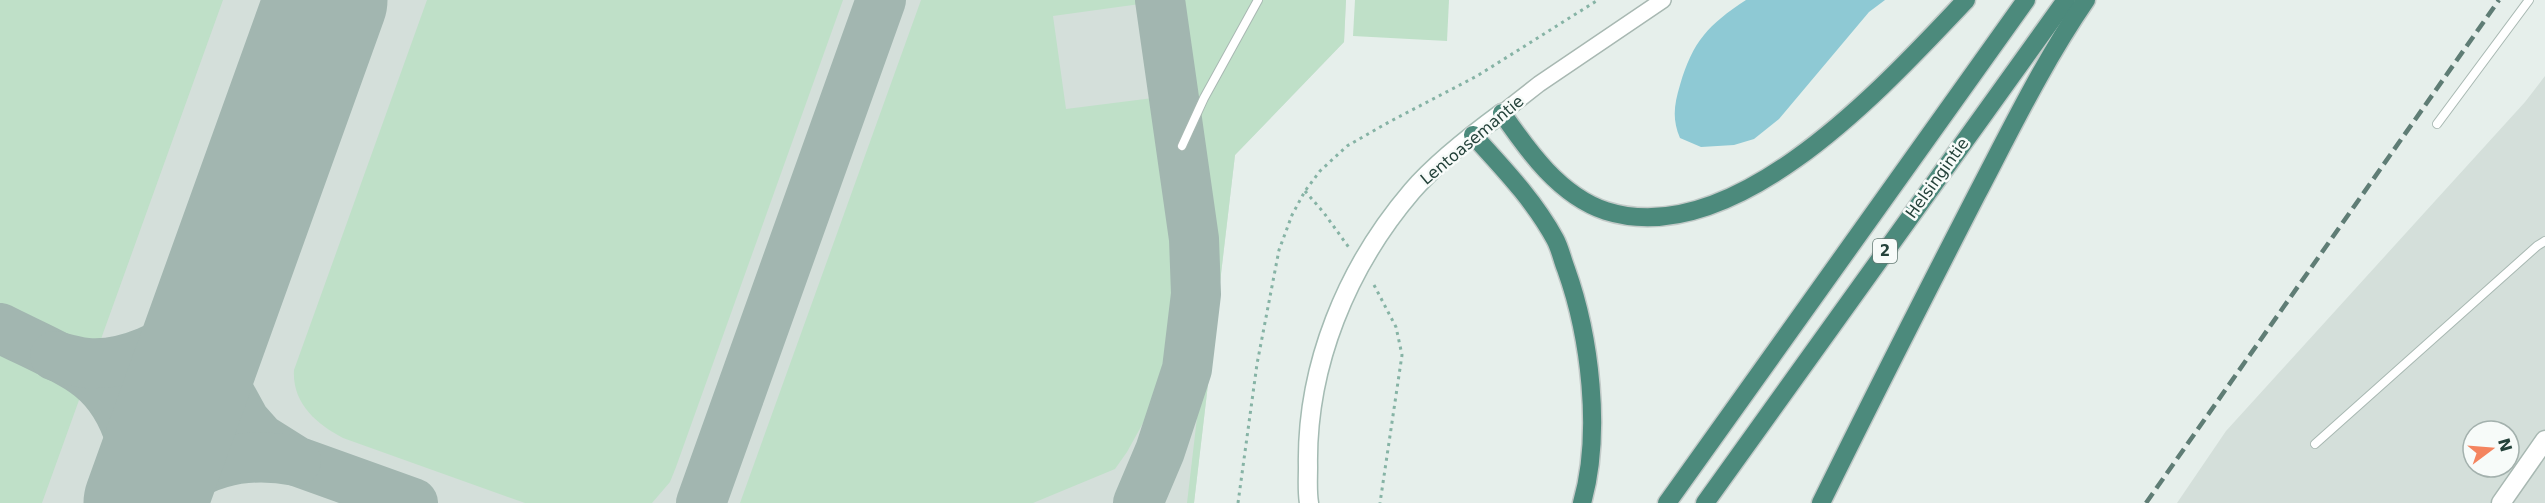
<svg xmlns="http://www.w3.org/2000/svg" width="2545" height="503" viewBox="0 0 2545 503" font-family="'DejaVu Sans',sans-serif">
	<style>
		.built { fill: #d4dfda; fill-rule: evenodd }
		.green { fill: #bfe0c8 }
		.water { fill: #8ec9d4 }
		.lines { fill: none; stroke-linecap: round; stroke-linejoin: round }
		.taxiway { stroke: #a2b6b0; stroke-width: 50 }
		.runway { stroke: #a2b6b0; stroke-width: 123 }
		.service-casing { stroke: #a8b8b2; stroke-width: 10 }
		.minor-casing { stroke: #a8b8b2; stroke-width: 18 }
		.tertiary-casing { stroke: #a8b8b2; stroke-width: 21 }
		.secondary-casing { stroke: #a4bbb3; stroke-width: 21 }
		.trunk-casing { stroke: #c2cac8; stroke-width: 21 }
		.path { stroke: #86b3a5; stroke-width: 3; stroke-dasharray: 3 4.5; stroke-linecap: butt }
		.service { stroke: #fff; stroke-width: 8 }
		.minor { stroke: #fff; stroke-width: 15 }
		.tertiary { stroke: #fff; stroke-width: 18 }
		.secondary { stroke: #fff; stroke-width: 18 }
		.trunk { stroke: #4c8a7c; stroke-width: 18 }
		.rail { stroke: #5f7d75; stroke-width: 4.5; stroke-dasharray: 12 6; stroke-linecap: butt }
		.labels { text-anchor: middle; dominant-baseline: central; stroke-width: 5; stroke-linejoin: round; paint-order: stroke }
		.shield { fill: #f7fbf9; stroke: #637a73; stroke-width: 1.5 }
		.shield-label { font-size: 15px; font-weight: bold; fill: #24423a }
		.street-label { font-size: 16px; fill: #24423a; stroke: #f7fbf9 }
	</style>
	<rect width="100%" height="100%" fill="#e6efeb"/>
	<g class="built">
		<path d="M0 0H1346L1344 42 1235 155 1194 503H0Z"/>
		<path d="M2545 76V503H2177L2226 431 2525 102ZM2473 431H2509V467H2473Z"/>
	</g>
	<g class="green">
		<path d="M0 0H223L42 503H0Z"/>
		<path d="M427 0H843L676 467 670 482 652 503H525L343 438C316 424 292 403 294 370Z"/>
		<path d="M921 0H1139L1140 4 1053 16 1066 109 1153 98 1173 238 1175 286 1172 333 1166 369 1153 405 1127 452 1115 469 1033 503H740Z"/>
		<path d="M1181 0H1346L1344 42 1235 155 1194 503H1187L1213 281 1212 234 1206 174Z"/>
		<path d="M1355 0H1449L1447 41 1353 36Z"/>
	</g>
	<path class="water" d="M1746 0H1885L1869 12 1779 119 1754 139 1734 145 1701 147 1680 138C1672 119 1674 105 1680 85 1693 41 1708 25 1746 0Z"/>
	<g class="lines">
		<g class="taxiway">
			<path d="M227 275 219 305 216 344 224 383 245 421 261 439 296 461 413 503"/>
			<path d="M0 328C27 342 57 354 83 371 126 400 139 454 138 503"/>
			<path d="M55 356C66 359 76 362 87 363 126 366 171 345 198 319 208 308 216 293 224 280"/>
			<path d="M158 503C194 462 244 451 296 461"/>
			<path d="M701 503 881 0"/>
			<path d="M1138 503 1160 451 1187 369 1196 294 1194 239 1160 0"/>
		</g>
		<path class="runway" d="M145 503 326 0"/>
		<g class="service-casing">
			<g id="service">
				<path d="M2437 124 2529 0"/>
				<path d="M1182 146 1204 98 1258 0"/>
				<path d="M2315 444 2537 246 2545 241"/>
			</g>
		</g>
		<g class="minor-casing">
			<path id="minor" d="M1502 113 1539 84 1663 0"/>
		</g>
		<g class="tertiary-casing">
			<path id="tertiary" d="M2501 503 2545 440"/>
		</g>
		<g class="secondary-casing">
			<path id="secondary" d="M1309 503C1307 491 1308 479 1308 467 1306 366 1347 267 1412 191 1437 162 1472 135 1502 113"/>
		</g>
		<g class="trunk-casing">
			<g id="trunk">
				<path d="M1502 113C1528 151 1560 196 1606 211 1736 252 1887 83 1966 0"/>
				<path d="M1473 135C1502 167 1534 200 1555 239 1560 248 1562 259 1566 269 1590 336 1602 433 1582 503"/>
				<path d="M1667 503 2026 0"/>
				<path d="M1705 503 2066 0"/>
				<path d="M1821 503C1872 399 1924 297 1977 194 2011 129 2044 61 2086 0"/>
			</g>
		</g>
		<g class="path">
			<path d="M1305 191 1324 213 1350 249"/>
			<path d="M1374 285 1396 327 1402 355 1380 503"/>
			<path d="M1238 503 1257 364 1279 250 1292 215 1305 191 1320 171 1347 146 1389 122 1477 76 1598 0"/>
		</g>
		<use href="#service" class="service"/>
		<use href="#minor" class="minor"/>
		<use href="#tertiary" class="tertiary"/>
		<use href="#secondary" class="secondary"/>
		<use href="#trunk" class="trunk"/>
		<path class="rail" d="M2146 503 2499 0"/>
	</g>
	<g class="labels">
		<rect class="shield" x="1873" y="239" width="24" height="24" rx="4.5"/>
		<g class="shield-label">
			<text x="1885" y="251">2</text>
		</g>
		<g class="street-label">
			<text transform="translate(1472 140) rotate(-40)">Lentoasemantie</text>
			<text transform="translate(1937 178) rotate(-54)">Helsingintie</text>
		</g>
	</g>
	<g transform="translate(2491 449) rotate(74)"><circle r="28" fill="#f7fbf9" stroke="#a3b1ad" stroke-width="1.5"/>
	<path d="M0-4.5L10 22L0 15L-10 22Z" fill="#f4845f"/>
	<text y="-9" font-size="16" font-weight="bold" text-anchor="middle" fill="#24423a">N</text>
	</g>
</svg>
